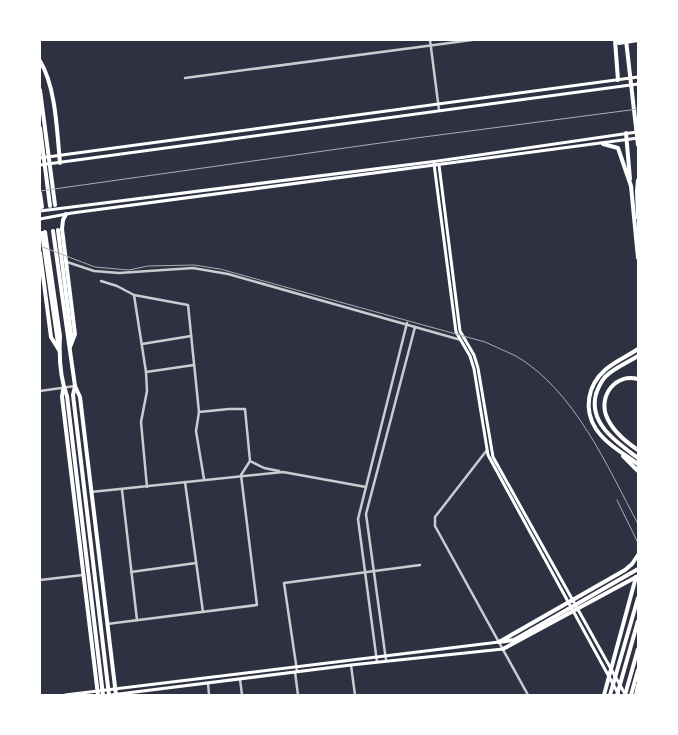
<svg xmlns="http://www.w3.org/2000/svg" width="678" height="735" viewBox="0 0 678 735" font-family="'Titillium Web',sans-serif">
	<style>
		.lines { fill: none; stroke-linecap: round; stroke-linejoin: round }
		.minor { stroke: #caccd0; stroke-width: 2.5 }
		.tertiary { stroke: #caccd0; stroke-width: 2.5 }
		.secondary { stroke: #fff; stroke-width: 3 }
		.primary { stroke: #fff; stroke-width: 4 }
		.trunk { stroke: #fff; stroke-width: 4 }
		.rail { stroke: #abadb3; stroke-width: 1 }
	</style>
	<rect width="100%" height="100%" fill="#2d3142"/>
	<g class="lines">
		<g class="minor">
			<path d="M101 281 117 286 134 295 188 305 199 412"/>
			<path d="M134 295 146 372 147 391 141 422 147 487"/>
			<path d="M142 344 191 336"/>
			<path d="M146 372 194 365"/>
			<path d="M250 461 264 468 279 471"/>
			<path d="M185 482 203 612"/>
			<path d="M122 490 137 620"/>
			<path d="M91 492 283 472 366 487"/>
			<path d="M131 572 196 563"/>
			<path d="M40 580 83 575"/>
			<path d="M107 624 257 605 241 475 250 461 245 409H229L199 412 196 431 204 479"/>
			<path d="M297 671 284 583 420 565"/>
			<path d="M240 679 242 695"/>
			<path d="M208 683 209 695"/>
		</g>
		<g class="tertiary">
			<path d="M430 40 439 110"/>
			<path d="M185 78 472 40"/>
			<path d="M67 262 94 271 119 273 193 268 228 274 461 340"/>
			<path d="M40 391 75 386"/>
			<path d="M487 450 435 517V526L528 695"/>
			<path d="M386 660 366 514 415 327"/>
			<path d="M377 662 358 519 407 323"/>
			<path d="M351 665 355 695"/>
			<path d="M295 672 298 695"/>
		</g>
		<g class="secondary">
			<path d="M40 158 638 77"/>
			<path d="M434 164 456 332 470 356 474 369 488 455 619 695"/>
			<path d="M40 165 638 84"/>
			<path d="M439 165 460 331 474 355 478 368 493 457 625 694"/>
			<path d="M40 211 438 161 637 132"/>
			<path d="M40 219 72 213 638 138"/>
			<path d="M65 695 499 642"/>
			<path d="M111 695 351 665 503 649"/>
		</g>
		<g class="primary">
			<path d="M615 40 618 80"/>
			<path d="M616 40 619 43 638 40"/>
			<path d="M40 61C56 87 57 132 60 163"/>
			<path d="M40 90 55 205"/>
			<path d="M40 128 50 206"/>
			<path d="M626 133 630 179"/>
			<path d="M603 144 618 148 631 186 638 258"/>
			<path d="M40 193 42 207"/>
			<path d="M66 214 63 220 62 229 75 334 70 347"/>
			<path d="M58 230 71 334V340"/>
			<path d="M53 231 75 386 73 395 109 695"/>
			<path d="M45 232 60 336C59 355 60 378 67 396L103 695"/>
			<path d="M42 233 58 343"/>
			<path d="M40 253 51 337 59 350"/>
			<path d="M75 386 80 397 116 695"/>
			<path d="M63 390 62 397 98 695"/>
		</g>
		<g class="trunk">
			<path d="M626 40 638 145"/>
			<path d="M638 180 637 191 638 218"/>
			<path d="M638 349C628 356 615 361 605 370 588 385 583 409 596 429 606 444 624 454 638 464"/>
			<path d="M638 356C627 363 614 368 605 377 601 382 598 388 596 394 588 424 618 443 638 458"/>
			<path d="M638 379C616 373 599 395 606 415 611 429 626 442 638 450"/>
			<path d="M623 456 638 471"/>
			<path d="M499 642 625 570 632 564 638 555"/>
			<path d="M499 642 514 640 638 569"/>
			<path d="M503 649 638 576"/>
			<path d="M604 695 636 577"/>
			<path d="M610 695 638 598"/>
			<path d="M617 695 638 621"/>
			<path d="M625 695 638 649"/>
			<path d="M631 695 638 670"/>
			<path d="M636 695 638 685"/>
		</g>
		<g class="rail">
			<path d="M40 191 416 138 638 109"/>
			<path d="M40 246 95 267 129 270 148 266 194 265 220 269 485 342C495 347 506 351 516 356 575 391 607 466 638 524"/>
			<path d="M617 500 638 543"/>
		</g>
	</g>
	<rect width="678" height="735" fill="none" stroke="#ffffff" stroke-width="82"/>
</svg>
